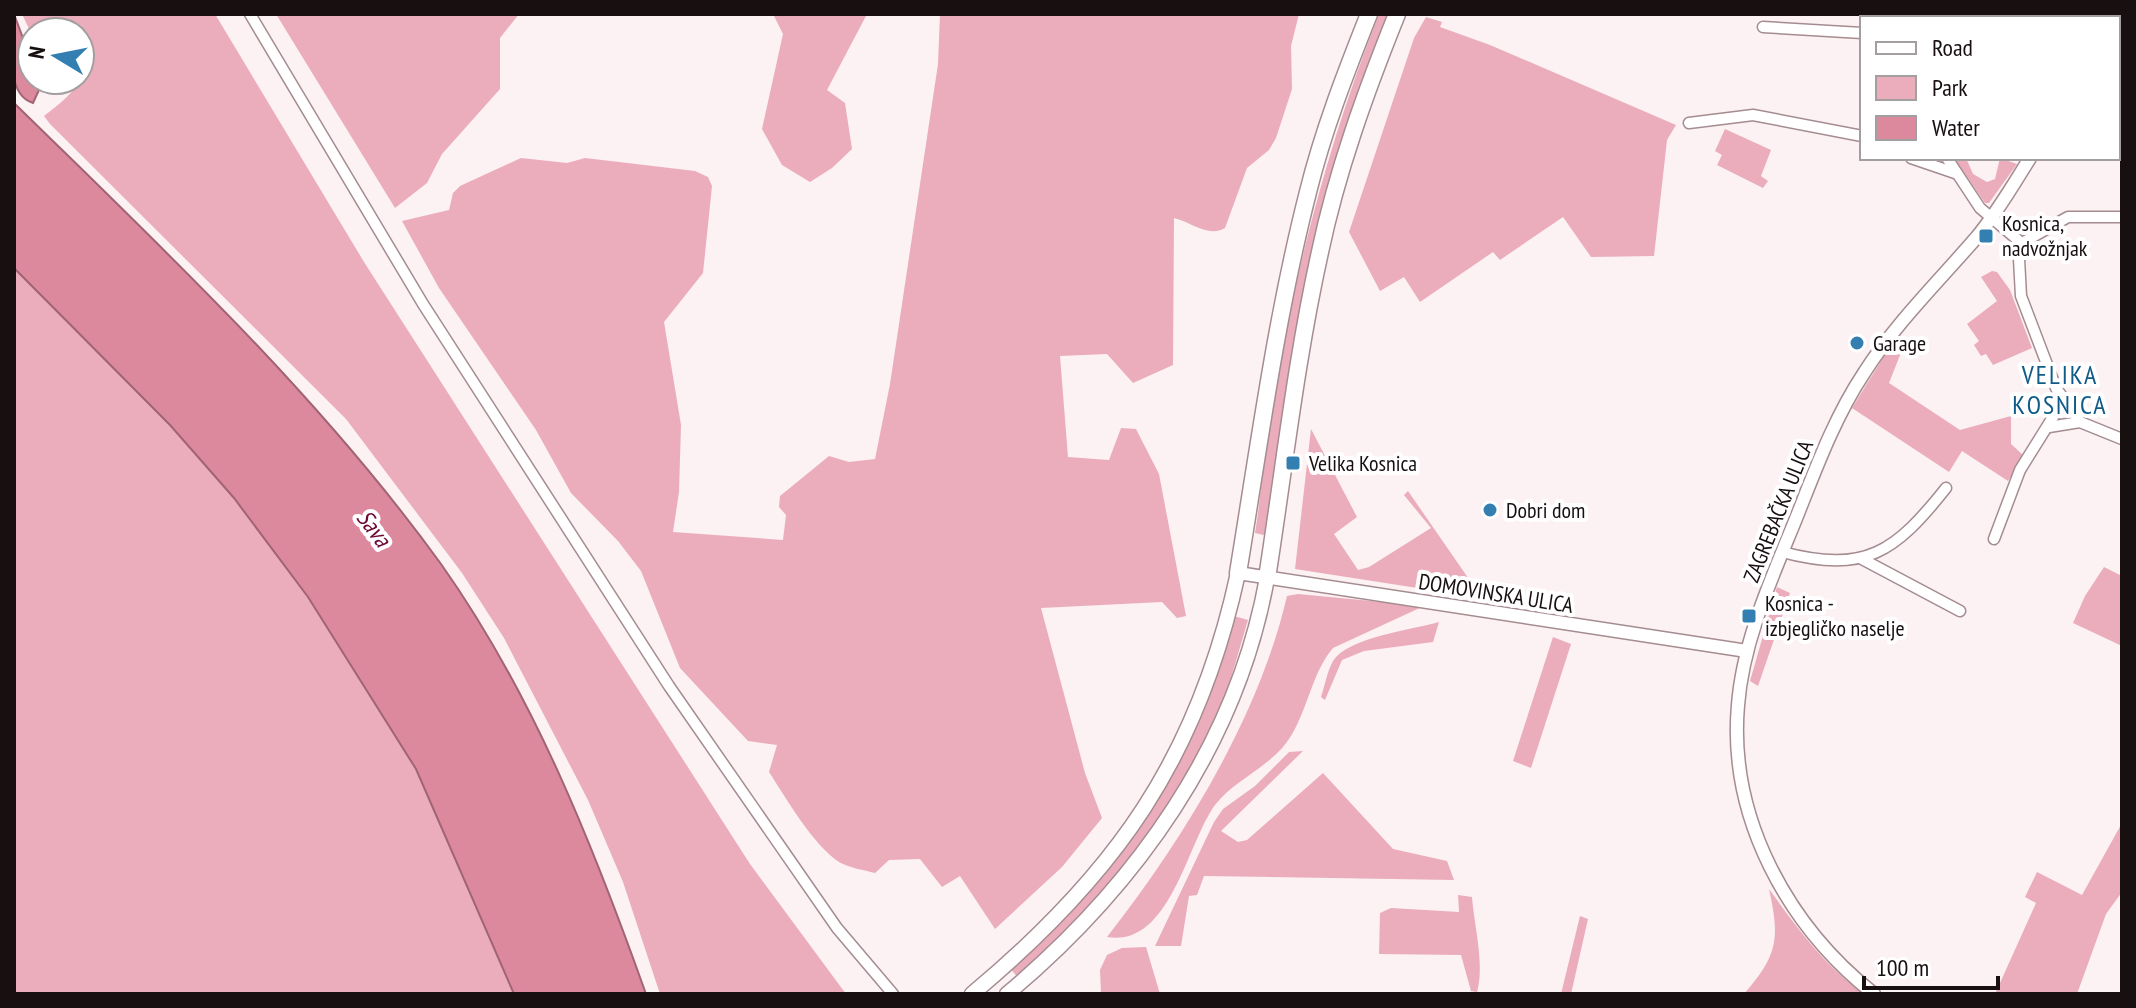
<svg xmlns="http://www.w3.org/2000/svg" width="2136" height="1008" viewBox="0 0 2136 1008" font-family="'PT Sans Narrow',sans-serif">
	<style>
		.green { fill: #ebadbb }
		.water { fill: #dc899d; stroke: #a16473; stroke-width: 2 }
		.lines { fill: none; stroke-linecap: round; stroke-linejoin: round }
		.minor-casing { stroke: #a48c91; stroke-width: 13 }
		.tertiary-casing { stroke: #a48c91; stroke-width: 15 }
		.secondary-casing { stroke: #a48c91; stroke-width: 17 }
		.trunk-casing { stroke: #a48c91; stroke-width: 19 }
		.minor { stroke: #fff; stroke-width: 10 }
		.tertiary { stroke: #fff; stroke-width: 12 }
		.secondary { stroke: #fff; stroke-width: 14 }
		.trunk { stroke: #fff; stroke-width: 16 }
		.poi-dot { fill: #347fb2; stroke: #fff; stroke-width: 3 }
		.labels { text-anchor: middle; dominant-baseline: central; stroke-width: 8; stroke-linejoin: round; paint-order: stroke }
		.poi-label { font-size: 22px; fill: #180f11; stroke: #fff; text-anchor: start }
		.street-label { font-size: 22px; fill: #180f11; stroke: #fff }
		.water-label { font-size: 24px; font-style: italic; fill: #6d0932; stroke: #fff }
		.quarter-label { font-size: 26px; letter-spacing: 2px; fill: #105b88; stroke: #fff }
	</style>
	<rect width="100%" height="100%" fill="#fcf1f3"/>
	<g class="green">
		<path d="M22 14H215L364 262 750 864 846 994H660L623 882 588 800 504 638 462 573 346 419 50 124 44 116C86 84 80 83 80 32H32V35Z"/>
		<path d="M276 14H519L500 38V89L442 154 427 183 395 208Z"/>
		<path d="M773 14H867L827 90 845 103 852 149 832 168 810 182 782 165 762 129 783 34Z"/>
		<path d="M940 14H1299L1291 46 1292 89 1276 138 1269 150 1247 168 1225 228C1208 238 1191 222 1174 218L1173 365 1133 383 1107 354 1060 356 1068 457 1109 460 1121 428 1136 429 1159 474 1186 616 1177 618 1162 602 1041 608 1085 773 1102 818 1062 867 995 929 960 876 942 887 920 859 889 860 875 873C864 870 849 868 839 862 813 845 786 798 769 772L777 745 748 741 680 668 641 571 618 541 571 493 536 430 439 288 402 221 449 210 453 193 460 186 521 158 567 163 585 158 695 171 708 177 712 186 703 273 664 322 681 425 679 492 673 532 783 540 786 515 779 507 780 496 829 456 849 462 875 459 890 384 938 64Z"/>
		<path d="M1379 14H1391L1350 121 1268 536 1255 533C1261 497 1263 460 1269 424 1292 283 1326 148 1379 14Z"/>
		<path d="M1426 17 1442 22 1440 27 1490 45 1676 125 1667 140 1654 256 1591 257 1563 217 1500 260 1493 252 1420 302 1404 277 1380 291 1349 232 1414 38Z"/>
		<path d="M1725 129 1771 150 1761 176 1768 181 1763 188 1717 165 1722 155 1715 151Z"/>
		<path d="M1954 158H1966L1973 174 1987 182 1995 179 2000 158 2017 164 1989 203H1985Z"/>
		<path d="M14 268 170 425 234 498 308 597 416 769 514 994H14Z"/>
		<path d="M1992 271 1997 272 2010 290 2032 348 1993 365 1986 354 1981 356 1974 345 1979 341 1967 324 1997 301 1981 277Z"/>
		<path d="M1892 343 1902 350 1889 383 1960 430 2011 416V444L2024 456 2008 481 1962 451 1949 472 1852 408Z"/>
		<path d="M1311 429 1357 517 1334 534 1358 570 1369 567 1431 528 1404 495 1408 491 1482 598 1295 569Z"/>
		<path d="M2104 567 2122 576V646L2073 623 2085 596Z"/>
		<path d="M1777 587 1790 593 1758 686 1750 681Z"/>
		<path d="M1298 594 1424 606 1333 648C1312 673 1308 708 1291 736 1273 766 1236 778 1215 805 1187 843 1170 948 1107 937 1183 840 1259 717 1287 596Z"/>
		<path d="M1234 616 1248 620 1221 712 1182 786 1104 897 1018 978 1010 968C1122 866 1195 763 1234 616Z"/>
		<path d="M1439 622 1433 642 1364 651 1342 660 1325 700 1321 697C1325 685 1327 672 1333 661 1348 637 1412 630 1439 622Z"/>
		<path d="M1553 637 1571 644 1531 768 1513 761Z"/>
		<path d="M1303 751 1221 831 1238 842 1247 840 1323 773 1393 849 1447 861 1454 880 1204 876 1197 895 1189 896 1181 946H1155L1214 822 1223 809 1255 786 1289 752Z"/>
		<path d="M2122 823V892L2106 914 2077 994H1995L2036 903 2025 897 2037 872 2082 895Z"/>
		<path d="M1769 889C1798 929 1824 965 1864 994H1744C1778 955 1780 939 1769 889Z"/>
		<path d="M1458 895 1472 897C1474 925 1485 966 1477 992L1471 991 1461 955 1379 954 1380 913 1391 908 1459 912Z"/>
		<path d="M1580 916 1588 919 1571 994H1561Z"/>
		<path d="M1146 947 1160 994H1101L1100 970 1107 955 1122 948Z"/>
	</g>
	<g class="water">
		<path d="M14 14 30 57 32 80H36L39 90 33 103C3 94 14 40 14 14Z"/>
		<path d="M14 103C163 249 318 394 441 564 533 694 593 845 646 994H514L416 769 308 597 234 498 170 425 14 268Z"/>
	</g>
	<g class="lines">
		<g class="minor-casing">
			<g id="minor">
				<path d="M250 14 423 304 669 686 837 928 893 994"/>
				<path d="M1929 14 1930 18"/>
				<path d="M2117 18 2122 14"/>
				<path d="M1763 27 1862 33"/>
				<path d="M1689 123 1753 115 1862 136"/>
				<path d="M1911 158 1955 173"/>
				<path d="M1947 158 1980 208 2018 240 2021 296 2056 388 2080 422 2122 439"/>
				<path d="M2020 244 2068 217H2122"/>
				<path d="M2049 427 2080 422"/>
				<path d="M1994 539 2020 470 2063 401"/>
				<path d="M1782 552C1866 574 1895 552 1946 488"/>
				<path d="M1862 559 1960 611"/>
			</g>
		</g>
		<g class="tertiary-casing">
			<g id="tertiary">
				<path d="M2118 38 2122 34"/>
				<path d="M1238 573 1747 651"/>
				<path d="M1874 994C1788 926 1728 818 1738 705 1743 641 1771 580 1795 521 1815 471 1834 418 1864 373 1895 324 1938 282 1976 238 1997 213 2013 185 2030 158"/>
			</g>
		</g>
		<g class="secondary-casing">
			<g id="secondary">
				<path d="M972 994C1116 874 1198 758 1238 573"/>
				<path d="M1007 994C1136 886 1237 745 1267 578"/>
			</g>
		</g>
		<g class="trunk-casing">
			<g id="trunk">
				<path d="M1238 573C1259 446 1276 317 1308 192 1323 131 1346 72 1369 14"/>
				<path d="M1267 578C1284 469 1296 360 1320 252 1337 171 1366 91 1397 14"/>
			</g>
		</g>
		<use href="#minor" class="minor"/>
		<use href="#tertiary" class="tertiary"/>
		<use href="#secondary" class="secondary"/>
		<use href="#trunk" class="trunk"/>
	</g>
	<g class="poi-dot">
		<rect x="1978" y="228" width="16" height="16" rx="4"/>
		<circle cx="1857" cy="343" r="8"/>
		<rect x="1285" y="455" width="16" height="16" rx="4"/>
		<circle cx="1490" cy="510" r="8"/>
		<rect x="1741" y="608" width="16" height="16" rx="4"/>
	</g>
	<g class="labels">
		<g class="poi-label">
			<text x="2002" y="223">Kosnica,<tspan x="2002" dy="25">nadvožnjak</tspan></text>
			<text x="1873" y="343">Garage</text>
			<text x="1309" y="463">Velika Kosnica</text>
			<text x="1506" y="510">Dobri dom</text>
			<text x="1765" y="603">Kosnica -<tspan x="1765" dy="25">izbjegličko naselje</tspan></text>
		</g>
		<g class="street-label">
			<text transform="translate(1778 511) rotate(-68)">ZAGREBAČKA ULICA</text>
			<text transform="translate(1496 593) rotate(9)">DOMOVINSKA ULICA</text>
		</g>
		<g class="water-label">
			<text transform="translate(374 528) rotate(53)">Sava</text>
		</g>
		<g class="quarter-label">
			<text x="2060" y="374">VELIKA<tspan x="2060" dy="30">KOSNICA</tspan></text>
		</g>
	</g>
	<rect width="2136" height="1008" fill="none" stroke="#180f11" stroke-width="32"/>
	<rect x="1860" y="16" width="260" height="144" fill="#ffffff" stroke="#a39fa0" stroke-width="2"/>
	<rect x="1876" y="42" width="40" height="12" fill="#ffffff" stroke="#a39fa0" stroke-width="2"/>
	<text x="1932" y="56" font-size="24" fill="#180f11">Road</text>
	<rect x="1876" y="76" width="40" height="24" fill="#ebadbb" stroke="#a39fa0" stroke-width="2"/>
	<text x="1932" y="96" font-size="24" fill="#180f11">Park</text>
	<rect x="1876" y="116" width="40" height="24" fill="#dc899d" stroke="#a39fa0" stroke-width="2"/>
	<text x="1932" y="136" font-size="24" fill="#180f11">Water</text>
	<g transform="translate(56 56) rotate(280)"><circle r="38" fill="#ffffff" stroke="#a39fa0" stroke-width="2"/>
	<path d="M0-6L14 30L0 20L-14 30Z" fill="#347fb2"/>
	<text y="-12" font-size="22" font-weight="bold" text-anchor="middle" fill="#180f11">N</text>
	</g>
	<path d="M1864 976v12h134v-12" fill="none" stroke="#180f11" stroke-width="4"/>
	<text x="1876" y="976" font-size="24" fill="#180f11" stroke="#ffffff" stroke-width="6" paint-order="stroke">100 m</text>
</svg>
